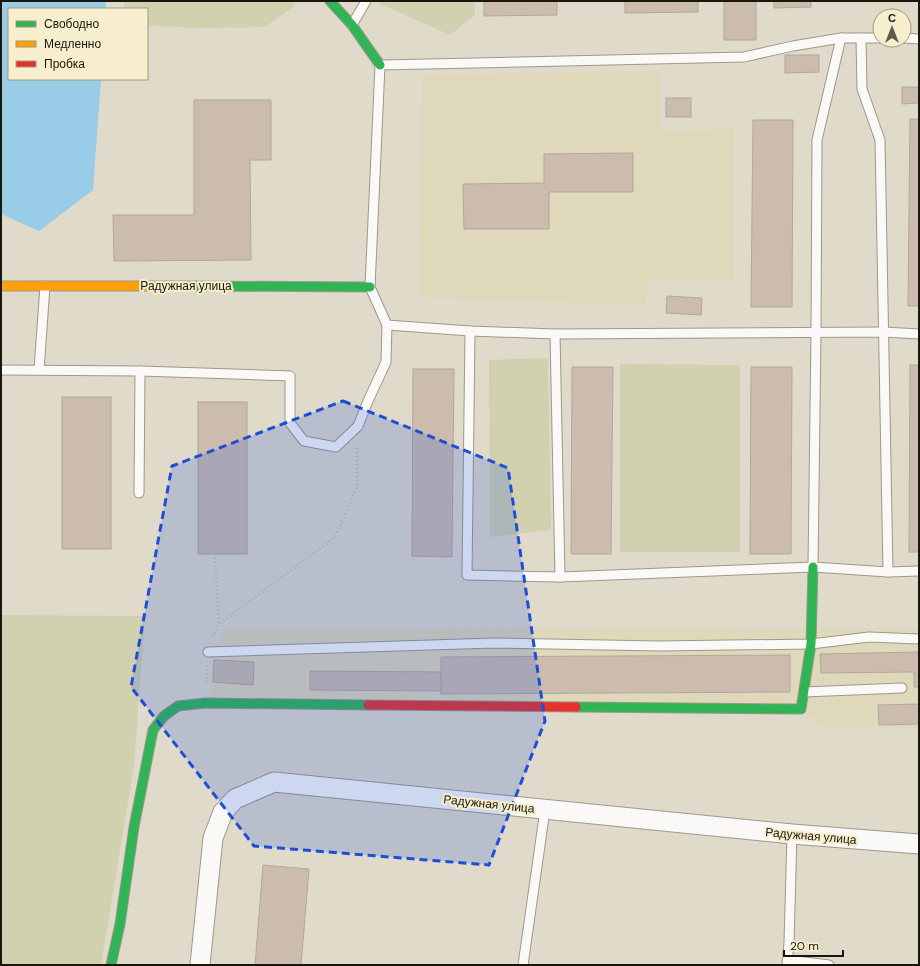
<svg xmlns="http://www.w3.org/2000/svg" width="920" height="966" viewBox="0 0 920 966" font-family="'DM Sans',sans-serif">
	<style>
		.built { fill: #e0d8ba }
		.green { fill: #d1d1b0 }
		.water { fill: #98cce7 }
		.building { fill: #ccbcad; stroke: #b0a89d }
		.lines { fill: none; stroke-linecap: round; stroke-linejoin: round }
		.lane-casing { stroke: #9c988b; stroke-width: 11 }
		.street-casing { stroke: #9c988b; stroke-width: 21 }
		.fast-casing { stroke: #9c988b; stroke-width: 11 }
		.slow-casing { stroke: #9c988b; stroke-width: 11 }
		.jam-casing { stroke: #9c988b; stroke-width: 11 }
		.path { stroke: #c0bfb9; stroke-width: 2.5; stroke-dasharray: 1 3; stroke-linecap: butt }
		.lane { stroke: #faf9f7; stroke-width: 9 }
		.street { stroke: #faf9f7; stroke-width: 19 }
		.fast { stroke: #30b455; stroke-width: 9 }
		.slow { stroke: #ff9f0a; stroke-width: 9 }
		.jam { stroke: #e5322d; stroke-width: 9 }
		.marked { fill: #1d4ed8; fill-opacity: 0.2; stroke: #1d4ed8; stroke-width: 3; stroke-dasharray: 8 5; stroke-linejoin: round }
		.labels { text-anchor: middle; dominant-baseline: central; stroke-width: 4; stroke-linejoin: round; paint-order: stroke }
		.street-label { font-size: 12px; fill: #19170b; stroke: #f6eecd }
	</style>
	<rect width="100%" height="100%" fill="#dfdac9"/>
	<g class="built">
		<path d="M660 71V131L734 129V280H648L645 305 420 297 422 75Z"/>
		<path d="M224 628 919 629V728L825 727 801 709 211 698V658Z"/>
	</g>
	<g class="green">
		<path d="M124 1H292L296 5 265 27 193 28 147 25V9H124Z"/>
		<path d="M380 1H475V15L450 35 380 4Z"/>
		<path d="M548 358 551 530 490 537 489 360Z"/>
		<path d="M620 364 740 365V552H620Z"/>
		<path d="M1 403 2 564 1 565Z"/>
		<path d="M1 615 145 616 134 766 101 965H1Z"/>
	</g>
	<path class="water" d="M1 1H106V9H9V79H101L93 190 39 231 1 214Z"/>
	<g class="building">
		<path d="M484 1H557V15L484 16Z"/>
		<path d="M625 1H698V12L625 13Z"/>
		<rect x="724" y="1" width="32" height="39"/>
		<path d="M774 1H811V7L774 8Z"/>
		<path d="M785 55H819V72L785 73Z"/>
		<path d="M902 87H919V103L902 104Z"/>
		<rect x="666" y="98" width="25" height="19"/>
		<path d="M194 100H271V160H250L251 260 114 261 113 215H194Z"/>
		<path d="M910 119H919V306H908Z"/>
		<path d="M753 120H793L792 307H751Z"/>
		<path d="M633 153V192H549V229H464L463 184 544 183V154Z"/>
		<path d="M667 296 702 298 701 315 666 313Z"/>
		<path d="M910 365H919V552H909Z"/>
		<path d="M572 367H613L611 554H571Z"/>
		<path d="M751 367H792L791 554H750Z"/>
		<path d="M413 369H454L452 557 412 556Z"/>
		<rect x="62" y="397" width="49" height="152"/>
		<rect x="198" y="402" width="49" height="152"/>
		<path d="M919 652V687H914V672L821 673 820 654Z"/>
		<path d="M790 655V692L441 694V657Z"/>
		<path d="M214 660 254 662 253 685 213 682Z"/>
		<path d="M310 671 441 672V691L310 690Z"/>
		<path d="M919 704V724L879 725 878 705Z"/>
		<path d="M263 865 309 869 301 965H255Z"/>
	</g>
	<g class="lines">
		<g class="lane-casing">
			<g id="lane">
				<path d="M352 25 366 1"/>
				<path d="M861 38 862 89 880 140 888 572"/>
				<path d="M880 38H841L793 46 744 57 380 65 370 287 387 325 470 331 555 334 883 332 919 334"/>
				<path d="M904 38 919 39"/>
				<path d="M470 331 467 575 560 577 555 334"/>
				<path d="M1 370 140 371 290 376V423L304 441 336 447 358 426 368 401 386 362 387 325"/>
				<path d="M39 370 45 286"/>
				<path d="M139 493 140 371"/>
				<path d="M813 567 816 333 817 140 841 38"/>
				<path d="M560 577 813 567 888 572 919 571"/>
				<path d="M208 652 495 643 659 646 811 644 869 637 919 639"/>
				<path d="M804 692 902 688"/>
				<path d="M788 960 829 965"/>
				<path d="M523 965 545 810"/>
				<path d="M787 965 789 943 792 834"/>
			</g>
		</g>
		<g class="street-casing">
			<path id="street" d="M200 965 213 838 223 812 235 799 274 782 792 834 919 844"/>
		</g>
		<g class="fast-casing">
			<g id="fast">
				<path d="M330 1 352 25 380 65"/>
				<path d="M185 286 370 287"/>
				<path d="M576 707 801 709 811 644 813 567"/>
				<path d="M111 965 120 924 134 827 153 730 164 716 178 706 205 703 368 705"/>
			</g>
		</g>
		<g class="slow-casing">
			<path id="slow" d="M1 286H185"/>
		</g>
		<g class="jam-casing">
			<path id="jam" d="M368 705 576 707"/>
		</g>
		<g class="path">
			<path d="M215 558 219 624"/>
			<path d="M213 637 219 624 335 537 357 487V446"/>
			<path d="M206 682 207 665"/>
		</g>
		<use href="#lane" class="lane"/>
		<use href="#street" class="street"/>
		<use href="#fast" class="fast"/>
		<use href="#slow" class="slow"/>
		<use href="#jam" class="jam"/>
	</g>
	<path class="marked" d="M343 401 508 468 545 721 489 865 254 846 131 687 172 466Z"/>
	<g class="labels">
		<g class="street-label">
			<text x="186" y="286">Радужная улица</text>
			<text transform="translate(489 804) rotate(6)">Радужная улица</text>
			<text transform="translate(811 836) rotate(5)">Радужная улица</text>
		</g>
	</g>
	<rect width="920" height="966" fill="none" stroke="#19170b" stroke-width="4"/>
	<rect x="8" y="8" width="140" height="72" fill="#f6eecd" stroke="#9e987f"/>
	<rect x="16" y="21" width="20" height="6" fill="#30b455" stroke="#9e987f"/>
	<text x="44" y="28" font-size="12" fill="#19170b">Свободно</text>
	<rect x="16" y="41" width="20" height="6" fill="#ff9f0a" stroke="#9e987f"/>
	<text x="44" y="48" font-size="12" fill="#19170b">Медленно</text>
	<rect x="16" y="61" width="20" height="6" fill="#e5322d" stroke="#9e987f"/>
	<text x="44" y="68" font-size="12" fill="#19170b">Пробка</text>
	<g transform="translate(892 28)"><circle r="19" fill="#f6eecd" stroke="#9e987f"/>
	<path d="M0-3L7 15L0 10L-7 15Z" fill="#5e5b4e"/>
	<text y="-6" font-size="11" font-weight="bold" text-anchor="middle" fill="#19170b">С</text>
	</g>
	<path d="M784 950v6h59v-6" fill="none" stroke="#19170b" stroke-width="2"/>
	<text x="790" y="950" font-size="12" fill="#19170b" stroke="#f6eecd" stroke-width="3" paint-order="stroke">20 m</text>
</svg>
